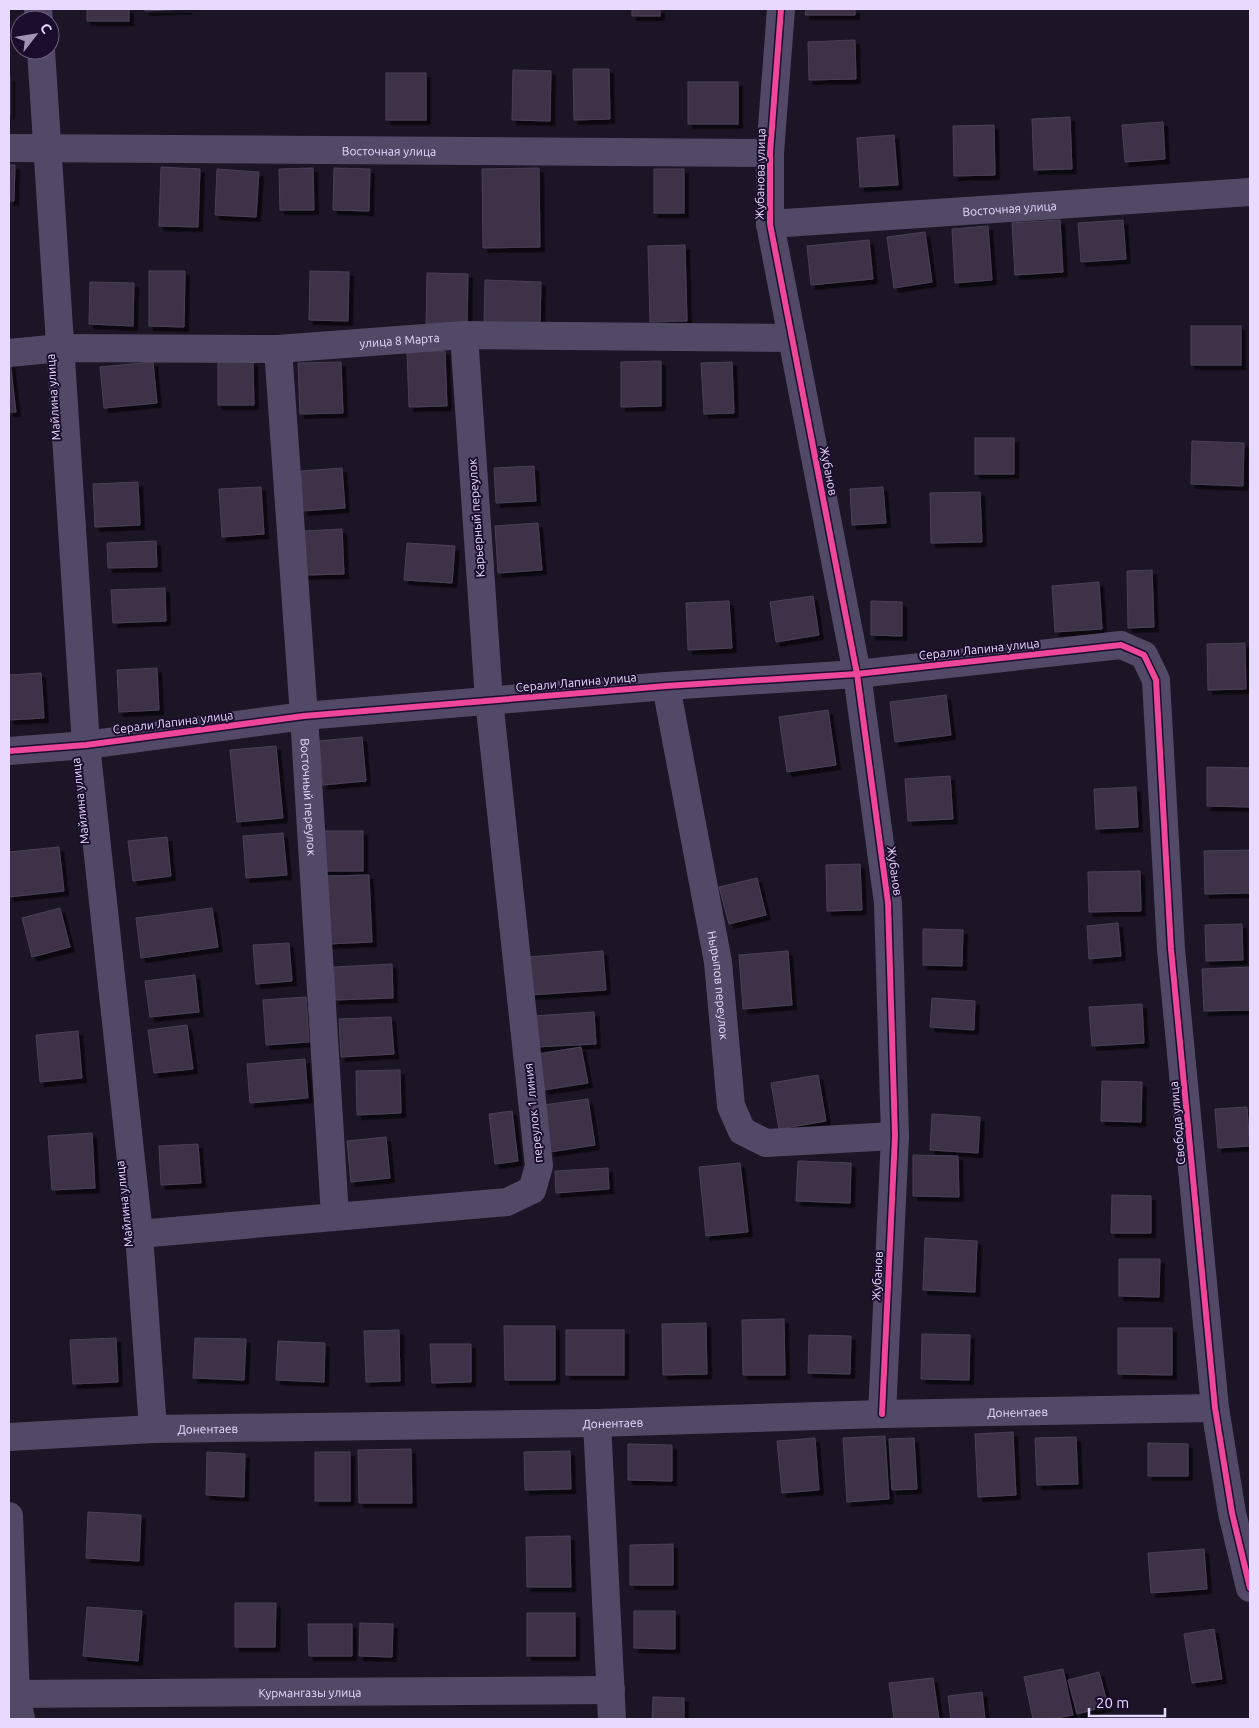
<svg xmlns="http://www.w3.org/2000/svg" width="1259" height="1728" viewBox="0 0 1259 1728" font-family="Ubuntu,sans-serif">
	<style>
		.building { fill: #3c3346; stroke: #4b4059; filter: url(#shadow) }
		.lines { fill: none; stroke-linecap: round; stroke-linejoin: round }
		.minor { stroke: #524966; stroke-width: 28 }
		.cycleway-casing { stroke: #1b0e2c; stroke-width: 9 }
		.cycleway { stroke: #ed469a; stroke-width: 6 }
		.labels { text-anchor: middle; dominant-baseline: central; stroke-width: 4; stroke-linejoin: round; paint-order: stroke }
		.street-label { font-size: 12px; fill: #e7d9ff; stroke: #1b0e2c }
	</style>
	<defs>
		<filter id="shadow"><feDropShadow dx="4.5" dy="4.5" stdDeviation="0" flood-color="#0009"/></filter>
	</defs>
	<rect width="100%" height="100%" fill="#1c1525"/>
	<g class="building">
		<rect x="87" y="9" width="42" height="12"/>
		<path d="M145 9H188L145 11Z"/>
		<rect x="632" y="9" width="28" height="7"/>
		<path d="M806 9H855V15H805Z"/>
		<path d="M855 40 856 79 809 80 808 42Z"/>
		<path d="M573 69H609L610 119 574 120Z"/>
		<path d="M513 70 551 71 550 121 512 120Z"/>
		<rect x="386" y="73" width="40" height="47"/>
		<rect x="9" y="77" width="1" height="37"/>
		<rect x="688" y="82" width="50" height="42"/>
		<path d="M1070 117 1072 169 1034 170 1032 119Z"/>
		<path d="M1163 122 1165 159 1125 162 1122 125Z"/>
		<path d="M994 125 995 175 954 176 953 126Z"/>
		<path d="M894 135 898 185 860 187 857 138Z"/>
		<path d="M9 165H15L14 201H9Z"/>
		<path d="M161 167 200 169 198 227 159 226Z"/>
		<path d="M313 168 314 210H280L279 169Z"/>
		<path d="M334 168 370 169 369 211 333 210Z"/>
		<path d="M539 168 540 247 483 248 482 169Z"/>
		<path d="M217 169 259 172 256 217 215 215Z"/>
		<rect x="654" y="169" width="30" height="44"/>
		<path d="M1060 220 1063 272 1015 275 1012 223Z"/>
		<path d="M1123 220 1126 259 1081 262 1078 223Z"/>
		<path d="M988 226 992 280 955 283 952 229Z"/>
		<path d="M925 232 932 282 894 288 887 237Z"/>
		<path d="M869 240 873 279 811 285 807 246Z"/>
		<path d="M685 245 687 321 650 322 648 246Z"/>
		<path d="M149 271H185L184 327 149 326Z"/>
		<path d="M310 271 349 272 348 321 309 320Z"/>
		<path d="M427 273 468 274 467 326 426 324Z"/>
		<path d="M485 280 541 282 540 325 484 324Z"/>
		<path d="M90 282 134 283 133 326 89 324Z"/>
		<rect x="1191" y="326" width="50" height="39"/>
		<path d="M445 351 447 406 409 407 407 352Z"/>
		<path d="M10 361 16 412H9V362Z"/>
		<path d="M218 361H253L254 405H218Z"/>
		<path d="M661 361V406L621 407V362Z"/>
		<path d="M153 362 157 403 104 408 100 367Z"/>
		<path d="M341 362 343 413 300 414 298 363Z"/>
		<path d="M732 362 734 413 704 414 701 363Z"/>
		<rect x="975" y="438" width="39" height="36"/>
		<path d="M1192 441 1244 443 1243 486 1191 484Z"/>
		<path d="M534 466 536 501 496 503 494 468Z"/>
		<path d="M342 468 345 508 303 511 301 471Z"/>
		<path d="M138 482 140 525 95 527 93 484Z"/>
		<path d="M261 487 264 534 222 537 219 489Z"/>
		<path d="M883 487 886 523 852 525 850 489Z"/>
		<path d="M980 492 982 542 931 543 930 493Z"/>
		<path d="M538 523 542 570 498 573 495 526Z"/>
		<path d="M342 529 344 574 305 575 304 531Z"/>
		<path d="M156 541 157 567 108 568 107 543Z"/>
		<path d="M407 543 455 546 452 583 404 580Z"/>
		<path d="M1152 570 1154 627 1128 628 1127 571Z"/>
		<path d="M1099 582 1102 629 1055 632 1052 586Z"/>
		<path d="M165 588 166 621 113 623 111 590Z"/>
		<path d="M813 596 819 635 776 642 770 602Z"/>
		<path d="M729 601 732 648 688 650 686 603Z"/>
		<path d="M871 601 902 602V636L871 635Z"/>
		<path d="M1245 643 1246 689 1208 690 1207 644Z"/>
		<path d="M157 668 159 710 119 712 117 670Z"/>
		<path d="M41 673 44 718 9 720V675Z"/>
		<path d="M946 695 951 735 895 742 890 702Z"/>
		<path d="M828 710 836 765 787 772 779 717Z"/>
		<path d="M362 737 366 781 323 785 319 741Z"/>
		<path d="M276 746 283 818 237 822 230 750Z"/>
		<path d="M1207 767 1250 768V807L1207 806Z"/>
		<path d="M950 776 953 819 908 821 905 779Z"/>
		<path d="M1136 787 1138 827 1096 829 1094 789Z"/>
		<rect x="322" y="831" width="41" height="40"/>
		<path d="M283 833 287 875 246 878 243 836Z"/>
		<path d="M167 837 171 876 133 881 128 841Z"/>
		<path d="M59 847 64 891 9 897V852Z"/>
		<path d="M1250 850V893L1205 894 1204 851Z"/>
		<path d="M860 864 862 910 827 911 826 865Z"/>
		<path d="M1140 871 1141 911 1089 912 1088 872Z"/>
		<path d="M369 875 372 942 328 944 326 876Z"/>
		<path d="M757 878 766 915 729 924 719 887Z"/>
		<path d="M60 908 70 947 32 957 22 918Z"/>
		<path d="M212 908 218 947 141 958 136 918Z"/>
		<path d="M1118 923 1121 956 1089 959 1087 926Z"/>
		<path d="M1242 924 1243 960 1206 961 1205 925Z"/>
		<path d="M923 929 963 930 962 966 923 965Z"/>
		<path d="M289 943 292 981 256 984 253 945Z"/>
		<path d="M603 951 606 990 530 995 528 957Z"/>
		<path d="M788 951 792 1005 743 1009 739 955Z"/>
		<path d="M392 964 393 998 335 1000 334 967Z"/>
		<path d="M1250 967V1010L1204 1011 1202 969Z"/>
		<path d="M195 975 199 1012 150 1017 145 981Z"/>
		<path d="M306 997 309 1042 266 1045 263 1000Z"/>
		<path d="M932 998 975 1001 974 1030 930 1027Z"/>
		<path d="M1142 1004 1144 1043 1092 1046 1089 1007Z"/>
		<path d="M594 1012 596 1044 535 1047 533 1016Z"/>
		<path d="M391 1017 394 1054 341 1057 339 1019Z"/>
		<path d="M187 1025 193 1069 154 1073 148 1030Z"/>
		<path d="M78 1031 82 1078 40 1082 36 1035Z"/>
		<path d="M581 1047 588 1083 544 1090 538 1054Z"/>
		<path d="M305 1059 308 1098 250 1103 247 1064Z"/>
		<path d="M400 1070 401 1113 357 1115 356 1071Z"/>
		<path d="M818 1075 826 1121 779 1129 771 1083Z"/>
		<path d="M1102 1081 1142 1082 1141 1122 1101 1121Z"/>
		<path d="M588 1099 595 1145 550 1152 543 1105Z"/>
		<path d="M1247 1107 1250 1146 1218 1148 1215 1109Z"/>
		<path d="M512 1111 518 1161 495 1164 489 1114Z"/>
		<path d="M932 1114 980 1117 978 1153 930 1150Z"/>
		<path d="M92 1133 95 1188 52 1190 48 1136Z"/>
		<path d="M386 1137 390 1178 351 1182 347 1141Z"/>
		<path d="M198 1144 201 1183 161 1185 159 1146Z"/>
		<path d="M913 1155 958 1156 959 1197 913 1196Z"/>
		<path d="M798 1161 851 1163 850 1203 796 1201Z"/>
		<path d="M740 1163 748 1232 706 1236 699 1167Z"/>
		<path d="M608 1168 609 1189 556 1193 555 1171Z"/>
		<path d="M1112 1195 1151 1196V1233H1111Z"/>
		<path d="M925 1238 977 1241 975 1292 923 1290Z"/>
		<path d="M1119 1259H1160L1159 1297 1119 1296Z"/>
		<path d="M784 1319 785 1375H743L742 1320Z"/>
		<path d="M706 1323 707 1374 663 1375 662 1324Z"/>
		<path d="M504 1326H555V1380H505Z"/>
		<path d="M1118 1328H1172V1375L1118 1374Z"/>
		<path d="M399 1330 400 1381 366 1382 364 1331Z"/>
		<rect x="566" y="1330" width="58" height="45"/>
		<path d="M922 1334 970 1335 969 1380 921 1379Z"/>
		<path d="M809 1335 851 1336 850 1374 808 1373Z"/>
		<path d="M116 1338 118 1382 73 1384 70 1340Z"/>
		<path d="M195 1338 246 1339 244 1380 193 1378Z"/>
		<path d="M278 1341 325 1343 324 1382 276 1380Z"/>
		<path d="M430 1344H471V1382L432 1383Z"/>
		<path d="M1013 1432 1016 1495 978 1497 975 1434Z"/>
		<path d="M885 1436 889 1499 847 1502 843 1438Z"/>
		<path d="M1076 1437 1078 1484 1037 1485 1035 1438Z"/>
		<path d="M815 1438 819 1490 782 1493 777 1441Z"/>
		<path d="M914 1438 917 1489 892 1490 889 1439Z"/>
		<path d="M1148 1443 1188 1444V1476H1148Z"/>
		<path d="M628 1444 672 1445V1481L628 1480Z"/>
		<path d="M411 1449 412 1503H359L358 1450Z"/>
		<path d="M570 1451 571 1489 525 1490 524 1452Z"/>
		<path d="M207 1452 245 1454 244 1497 206 1495Z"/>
		<rect x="315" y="1452" width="35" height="49"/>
		<path d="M88 1512 141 1515 139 1561 86 1558Z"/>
		<path d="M570 1536 571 1587H527L526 1537Z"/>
		<path d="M673 1544V1585H630V1545Z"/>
		<path d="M1204 1549 1207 1589 1151 1593 1148 1553Z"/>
		<path d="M235 1603H276L275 1647H235Z"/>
		<path d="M87 1607 142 1611 138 1661 83 1656Z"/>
		<path d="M634 1611H675V1649L634 1648Z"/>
		<rect x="527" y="1613" width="48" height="43"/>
		<path d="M360 1623 393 1624 392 1657 359 1656Z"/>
		<path d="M308 1624H352V1656H309Z"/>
		<path d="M1214 1629 1222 1679 1192 1683 1184 1634Z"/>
		<path d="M1063 1669 1073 1715 1052 1719H1033L1024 1677Z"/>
		<path d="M1099 1672 1108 1706 1077 1714 1068 1680Z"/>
		<path d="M933 1678 939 1719H894L889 1683Z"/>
		<path d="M982 1692 985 1719H951L948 1696Z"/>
		<path d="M653 1697 684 1698V1719H652Z"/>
	</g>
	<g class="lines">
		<g class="minor">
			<path d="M38 9 39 20"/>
			<path d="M781 9 770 153V224L857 674 888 903 895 1136 882 1414"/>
			<path d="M41 50 86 745 139 1234 153 1429"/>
			<path id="s1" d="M9 148 770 153"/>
			<path id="s2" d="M770 224 1250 192"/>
			<path id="s3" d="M278 349 304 716 335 1216"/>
			<path id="s4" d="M9 353 61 348 278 349 464 335 792 338"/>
			<path id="s5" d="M666 686 718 962 731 1106 742 1131 766 1143 895 1136"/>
			<path d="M9 751 86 745 304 716 666 686 857 674 1121 645 1144 655 1156 680 1171 949 1215 1408 1232 1513 1250 1588"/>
			<path d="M139 1234 507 1202 532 1190 539 1166 489 700 464 335"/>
			<path d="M597 1423 612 1719"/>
			<path id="s6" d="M9 1437 153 1429 597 1423 882 1414 1215 1408"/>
			<path d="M9 1516 16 1694 21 1719"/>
			<path id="s7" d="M9 1694 611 1690"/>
		</g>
		<g class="cycleway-casing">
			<g id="cycleway">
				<path d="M781 9 770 153V224L857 674 888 903 895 1136 882 1414"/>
				<path d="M9 751 86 745 304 716 666 686 857 674 1121 645 1144 655 1156 680 1171 949 1215 1408 1232 1513 1250 1588"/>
			</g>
		</g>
		<use href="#cycleway" class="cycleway"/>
	</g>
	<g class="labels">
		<g class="street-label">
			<text stroke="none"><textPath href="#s1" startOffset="380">Восточная улица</textPath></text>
			<text transform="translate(760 174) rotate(-89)">Жубанова улица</text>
			<text stroke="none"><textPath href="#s2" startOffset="240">Восточная улица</textPath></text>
			<text stroke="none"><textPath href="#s4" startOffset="391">улица 8 Марта</textPath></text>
			<text transform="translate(53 397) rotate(-94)">Майлина улица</text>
			<text transform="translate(829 471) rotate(79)">Жубанов</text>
			<text transform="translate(476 518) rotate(-94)">Карьерный переулок</text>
			<text transform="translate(979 649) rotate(-6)">Серали Лапина улица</text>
			<text transform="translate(576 682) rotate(-5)">Серали Лапина улица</text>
			<text transform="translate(173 722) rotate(-7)">Серали Лапина улица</text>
			<text stroke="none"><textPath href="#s3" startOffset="449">Восточный переулок</textPath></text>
			<text transform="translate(80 801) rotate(-96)">Майлина улица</text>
			<text transform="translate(895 871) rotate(82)">Жубанов</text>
			<text stroke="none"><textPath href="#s5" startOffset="304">Нырыпов переулок</textPath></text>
			<text transform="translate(533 1113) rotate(-96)">переулок 1 линия</text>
			<text transform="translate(1177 1123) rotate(-95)">Свобода улица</text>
			<text transform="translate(124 1204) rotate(-96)">Майлина улица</text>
			<text transform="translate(877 1276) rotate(-87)">Жубанов</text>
			<text stroke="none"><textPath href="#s6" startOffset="1009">Донентаев</textPath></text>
			<text stroke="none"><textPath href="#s6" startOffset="604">Донентаев</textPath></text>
			<text stroke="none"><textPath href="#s6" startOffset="199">Донентаев</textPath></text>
			<text stroke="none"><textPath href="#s7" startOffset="301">Курмангазы улица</textPath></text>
		</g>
	</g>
	<rect width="1259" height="1728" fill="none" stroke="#e7d9ff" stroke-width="20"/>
	<g transform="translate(35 35) rotate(59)"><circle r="24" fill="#1b0e2c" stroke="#6d5f80"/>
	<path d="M0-4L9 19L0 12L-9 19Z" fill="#a094b3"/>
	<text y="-8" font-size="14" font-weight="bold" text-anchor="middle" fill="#e7d9ff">С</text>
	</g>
	<path d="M1089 1708v8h76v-8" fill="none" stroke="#e7d9ff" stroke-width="2.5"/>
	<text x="1096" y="1708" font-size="15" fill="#e7d9ff" stroke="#1b0e2c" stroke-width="4" paint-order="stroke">20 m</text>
</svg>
